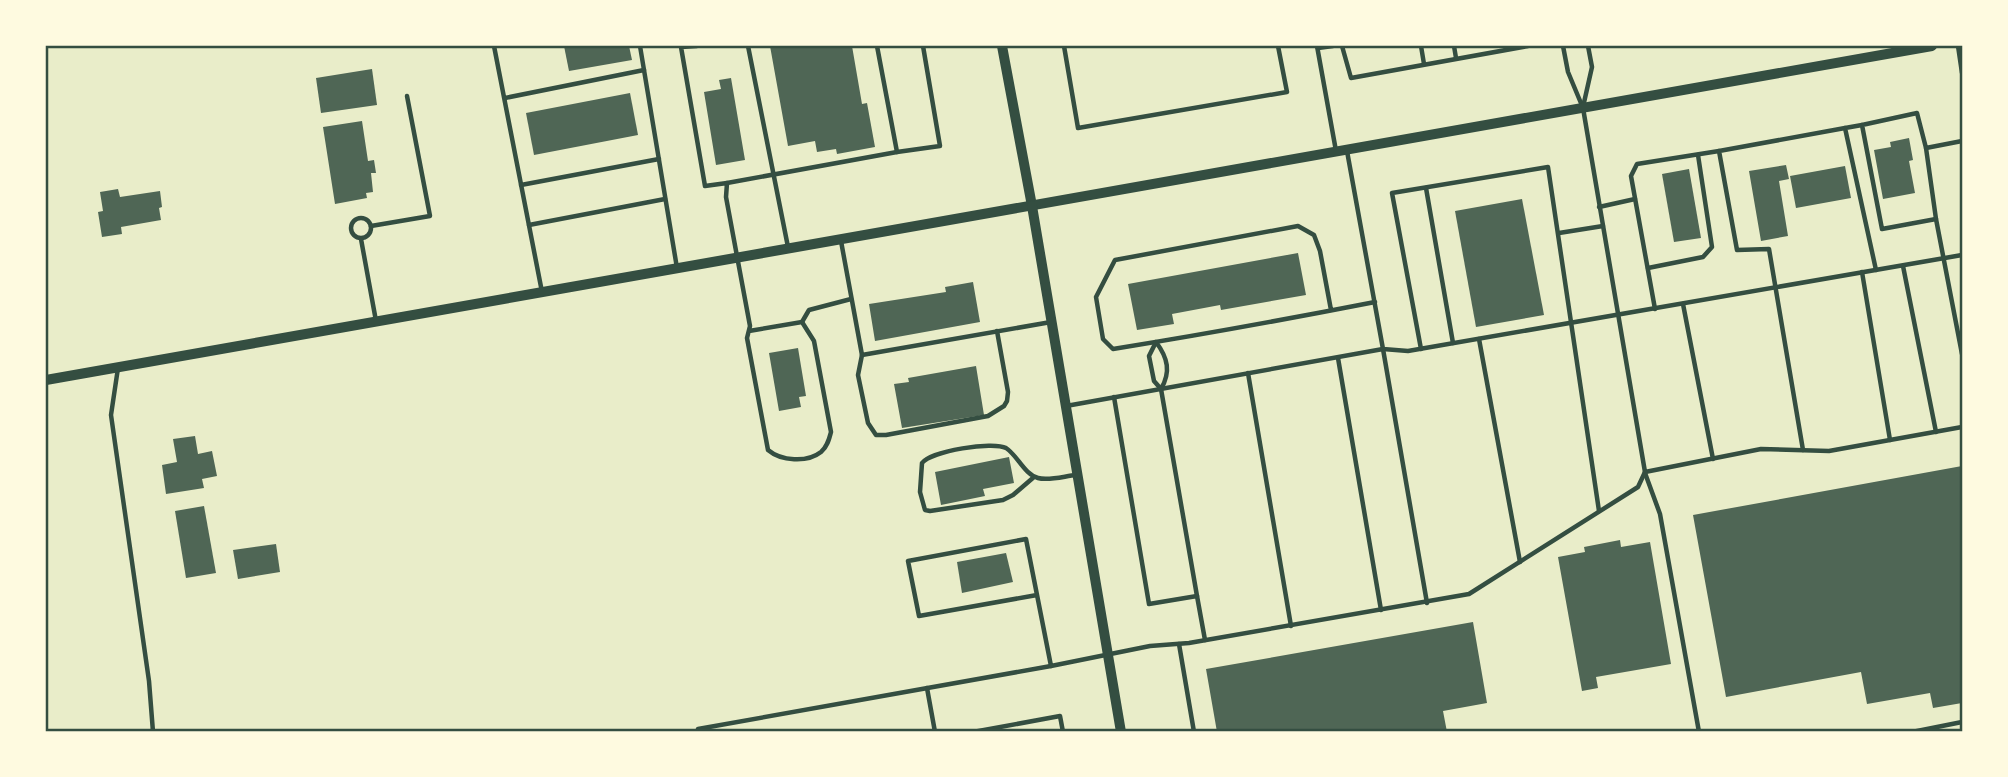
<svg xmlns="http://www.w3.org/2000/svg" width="2008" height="777" viewBox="0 0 2008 777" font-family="'Archivo Narrow',sans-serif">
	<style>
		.building { fill: #4f6655 }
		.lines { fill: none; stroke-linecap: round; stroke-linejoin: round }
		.service { stroke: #344e41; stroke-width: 4.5 }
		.tertiary { stroke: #344e41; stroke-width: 10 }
		.secondary { stroke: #344e41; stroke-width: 10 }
		.neatline { fill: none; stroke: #344e41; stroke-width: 2.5 }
	</style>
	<rect width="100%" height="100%" fill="#e9edc9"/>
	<g class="building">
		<path d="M564 46H629L632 60 569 71Z"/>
		<path d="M770 46H852L862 104 867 103 875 147 837 154 836 149 817 152 815 141 788 146Z"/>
		<path d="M372 69 377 105 321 113 316 78Z"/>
		<path d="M731 78 745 160 716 165 704 92 721 89 719 80Z"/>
		<path d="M630 93 638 135 534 155 526 113Z"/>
		<path d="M362 121 368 161 374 160 376 173H371L373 192 366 193 367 198 335 204 323 127Z"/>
		<path d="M1909 138 1913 160 1909 161 1915 193 1883 199 1874 150 1891 147 1890 142Z"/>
		<path d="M1786 165 1789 179 1779 181 1788 236 1761 241 1749 171Z"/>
		<path d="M1845 166 1851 198 1796 208 1790 176Z"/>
		<path d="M1689 169 1701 238 1674 242 1662 174Z"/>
		<path d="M118 189 120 197 160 191 162 207 159 208 161 220 121 227 122 234 102 237 98 212 103 211 100 192Z"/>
		<path d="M1522 199 1544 315 1476 327 1455 211Z"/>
		<path d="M1298 253 1306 295 1221 310 1220 305 1172 314 1174 324 1137 330 1128 284Z"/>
		<path d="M973 282 980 322 875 341 869 304 946 292 945 287Z"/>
		<path d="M798 348 806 396 799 397 801 407 779 411 769 353Z"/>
		<path d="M976 366 984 415 902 428 894 384 909 382 908 378Z"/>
		<path d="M195 436 198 454 212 451 217 476 202 479 204 488 166 494 162 465 177 462 173 439Z"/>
		<path d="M1009 457 1014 483 983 489 985 496 941 505 935 472Z"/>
		<path d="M1962 466V703L1933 708 1930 693 1867 704 1861 672 1726 697 1693 515Z"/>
		<path d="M204 506 216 573 186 578 175 511Z"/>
		<path d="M1620 540 1621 547 1650 542 1671 664 1596 677 1598 688 1582 691 1558 557 1585 552 1584 547Z"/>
		<path d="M276 544 280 572 238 579 233 550Z"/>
		<path d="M1006 553 1013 582 962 593 957 562Z"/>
		<path d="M1473 622 1487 703 1443 711 1447 732H1217L1206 669Z"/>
	</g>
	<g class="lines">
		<g class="service">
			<path d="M494 46 542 292"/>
			<path d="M640 46 677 268"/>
			<path d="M697 46 681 47 705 186 727 183 726 197 750 326 747 338 768 450C781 461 807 463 821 452 827 447 829 440 831 432L814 341 802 322 749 331"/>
			<path d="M748 46 788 247"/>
			<path d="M877 46 897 152 940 146 923 46"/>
			<path d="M1064 46 1078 128 1287 92 1278 46"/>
			<path d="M1317 46 1336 151"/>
			<path d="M1342 46 1351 78 1528 46"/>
			<path d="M1421 46 1424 64"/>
			<path d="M1454 46 1456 58"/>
			<path d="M1563 46 1568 72 1583 108 1645 472 1761 449 1829 451 1962 427"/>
			<path d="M1958 46 1962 73"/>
			<path d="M1318 48 1333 46"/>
			<path d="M505 98 644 70"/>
			<path d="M1583 107 1592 67 1588 46"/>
			<path d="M1862 125 1845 128 1876 270"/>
			<path d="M1962 141 1926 148 1917 113 1862 125 1882 229 1936 219 1962 354"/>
			<path d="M1926 148 1936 219"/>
			<path d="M1347 151 1383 349 1408 351 1962 255"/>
			<path d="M727 183 897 152"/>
			<path d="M521 185 659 159"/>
			<path d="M1426 188 1453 343"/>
			<path d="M1599 207 1635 199"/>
			<circle cx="361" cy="228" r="10"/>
			<path d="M529 225 665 199"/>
			<path d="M371 226 430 216 407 96"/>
			<path d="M1559 233 1603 226"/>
			<path d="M361 239 376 321"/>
			<path d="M841 241 862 355 1051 322"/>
			<path d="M1903 266 1936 432"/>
			<path d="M1648 268 1703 257 1712 247 1698 155"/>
			<path d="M1862 272 1890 440"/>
			<path d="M1683 304 1713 459"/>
			<path d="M1655 309 1631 176 1637 164 1719 151"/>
			<path d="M1331 310 1320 251 1314 235 1298 226 1115 260 1096 297 1103 339 1113 349C1200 335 1288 319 1375 302"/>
			<path d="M802 322 809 310 851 299"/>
			<path d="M1479 339 1520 562"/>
			<path d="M1156 342C1168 358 1171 372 1161 389L1154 381 1149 356Z"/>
			<path d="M1421 349 1392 193 1548 167 1599 511"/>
			<path d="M862 355 858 375 868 423 876 435H886L988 416 1004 406 1007 401 1008 392 997 331"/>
			<path d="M1338 358 1381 610"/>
			<path d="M118 368 111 415 149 681 153 732"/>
			<path d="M1248 373 1291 626"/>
			<path d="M1161 389 1197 596"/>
			<path d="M1114 397 1149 604 1197 596 1205 640"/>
			<path d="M1066 406 1383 349 1427 603"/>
			<path d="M1803 450 1769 249 1737 250 1719 151 1845 128"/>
			<path d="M1645 473 1660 514 1699 732"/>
			<path d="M1034 477 1013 495 1003 500 930 511 925 510 920 492 922 463C931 451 993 441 1006 448 1018 456 1024 474 1038 478 1049 481 1065 476 1076 475"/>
			<path d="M1037 595 919 616 908 561 1026 539 1051 666 1150 646 1189 643 1469 594 1638 487 1645 472"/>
			<path d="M1179 644 1194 732"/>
			<path d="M927 688 935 732"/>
			<path d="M698 729 1051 666"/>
			<path d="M973 732 1060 716 1063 732"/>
			<path d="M1912 732 1962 722"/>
		</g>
		<g class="tertiary">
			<path d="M1002 46 1032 206"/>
			<path d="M46 380 1932 46"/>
		</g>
		<path class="secondary" d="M1032 206 1121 732"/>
	</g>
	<rect width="2008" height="777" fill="none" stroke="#fefae0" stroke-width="94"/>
	<rect x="47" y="47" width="1914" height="683" class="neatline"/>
</svg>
